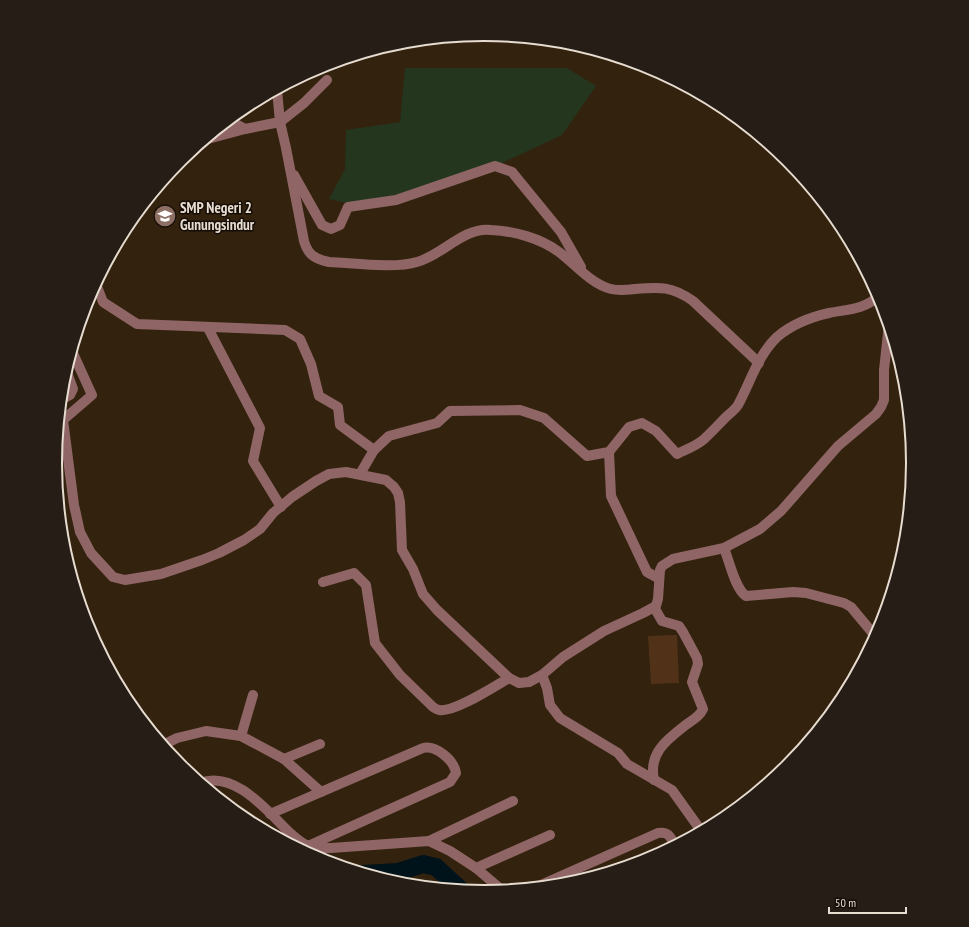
<svg xmlns="http://www.w3.org/2000/svg" width="969" height="927" viewBox="0 0 969 927" font-family="'PT Sans Narrow',sans-serif">
	<style>
		.green { fill: #24361e }
		.lines { fill: none; stroke-linecap: round; stroke-linejoin: round }
		.river { stroke: #00121a; stroke-width: 18 }
		.building { fill: #513219 }
		.minor { stroke: #8f6665; stroke-width: 10 }
		.labels { text-anchor: middle; dominant-baseline: central; stroke-width: 3; stroke-linejoin: round; paint-order: stroke }
		.poi-label { font-size: 15px; font-weight: bold; fill: #e7dcd0; stroke: #150d06; text-anchor: start }
		.rim { fill: none; stroke: #e7dcd0; stroke-width: 2 }
	</style>
	<rect width="100%" height="100%" fill="#33220e"/>
	<path class="green" d="M405 68H567L596 86 562 135 500 164 385 203H347L329 199 345 169 346 130 400 122Z"/>
	<g class="lines">
		<path class="river" d="M364 874 398 872 423 864 436 867 462 891"/>
	</g>
	<path class="building" d="M677 635 679 683 651 684 648 636Z"/>
	<g class="lines">
		<g class="minor">
			<path d="M277 90 280 122 286 148 304 241C308 255 315 259 329 262 353 263 395 269 417 262 443 255 463 227 491 230 514 231 540 238 559 252 575 264 591 284 611 289 619 291 627 290 635 289 660 287 672 286 693 301L759 363"/>
			<path d="M226 122 238 125 245 129"/>
			<path d="M204 140 245 129 280 122 304 103 327 80"/>
			<path d="M294 175 322 225 331 229 340 225 348 207 396 200 495 166 512 172 561 232 581 267"/>
			<path d="M96 284 103 302 137 324 285 330 300 339 311 364 319 396 338 407 340 425 374 450"/>
			<path d="M208 328 260 428 253 461 281 507"/>
			<path d="M72 351 92 395 63 420 74 505 80 532 91 553 113 577 125 580 161 574 202 560 219 553 244 540 260 529 273 513 292 497 316 481 329 474 346 472 386 480 394 487 398 493 400 502 402 550 413 569 423 594 437 610 509 678 519 683 529 682 542 675 563 657 604 631 643 613 656 606 658 599 660 570 662 566 673 559 724 548 760 529 781 511 838 446 876 414 881 407 884 400V370L889 324"/>
			<path d="M61 400 70 395 73 389 66 370"/>
			<path d="M609 452 611 496 647 572 658 578"/>
			<path d="M360 474 374 450 389 436 437 423 450 411 520 410 544 418 587 456 609 452 629 427 642 423 656 431 677 454C685 450 696 446 703 440 711 433 718 425 725 418 729 414 735 410 738 405 750 383 758 355 777 337 791 325 811 317 829 313 849 309 863 310 879 296"/>
			<path d="M724 548C729 560 735 589 746 596L793 592 806 593 844 603 851 607 876 637"/>
			<path d="M323 582 354 573 366 585 375 643 400 675 433 707C434 708 438 710 439 710 454 713 495 686 509 678"/>
			<path d="M542 675 547 688 550 705 560 718 618 753 627 764 672 790 702 832"/>
			<path d="M241 736 253 695"/>
			<path d="M163 745 177 738 206 731 241 736 284 759 321 792"/>
			<path d="M284 759 320 744"/>
			<path d="M654 780C648 752 668 739 687 724 693 720 700 716 703 709L692 682 698 664 697 658 683 632 679 626 662 621 654 607"/>
			<path d="M200 783C235 770 267 811 289 832 295 837 302 844 309 846 316 849 323 848 331 848L429 841 450 851 476 868 503 891"/>
			<path d="M270 814 423 748C436 745 454 760 456 773L450 782 308 846"/>
			<path d="M429 841 513 801"/>
			<path d="M476 868 550 835"/>
			<path d="M534 888 658 833C669 831 671 838 675 846"/>
		</g>
	</g>
	<defs>
		<g id="school-disc" transform="scale(1.15)"><circle r="9.5" fill="#8d6e63" stroke="#150d06"/><path d="M0-5L7-2L0 1L-7-2ZM-4 1L0 2.5L4 1V4Q0 6-4 4Z" fill="#fff"/></g>
	</defs>
	<g fill-rule="evenodd">
		<use href="#school-disc" x="165" y="216"/>
	</g>
	<g class="labels">
		<g class="poi-label">
			<text x="180" y="207">SMP Negeri 2<tspan x="180" dy="17">Gunungsindur</tspan></text>
		</g>
	</g>
	<path d="M0 0H969V927H0ZM62 463a422 422 0 1 1 844 0a422 422 0 1 1-844 0Z" fill="#261e16" fill-rule="evenodd"/>
	<path class="rim" d="M62 463a422 422 0 1 1 844 0a422 422 0 1 1-844 0Z"/>
	<path d="M829 907v6h77v-6" fill="none" stroke="#e7dcd0" stroke-width="2"/>
	<text x="835" y="907" font-size="12" fill="#e7dcd0" stroke="#150d06" stroke-width="3" paint-order="stroke">50 m</text>
</svg>
